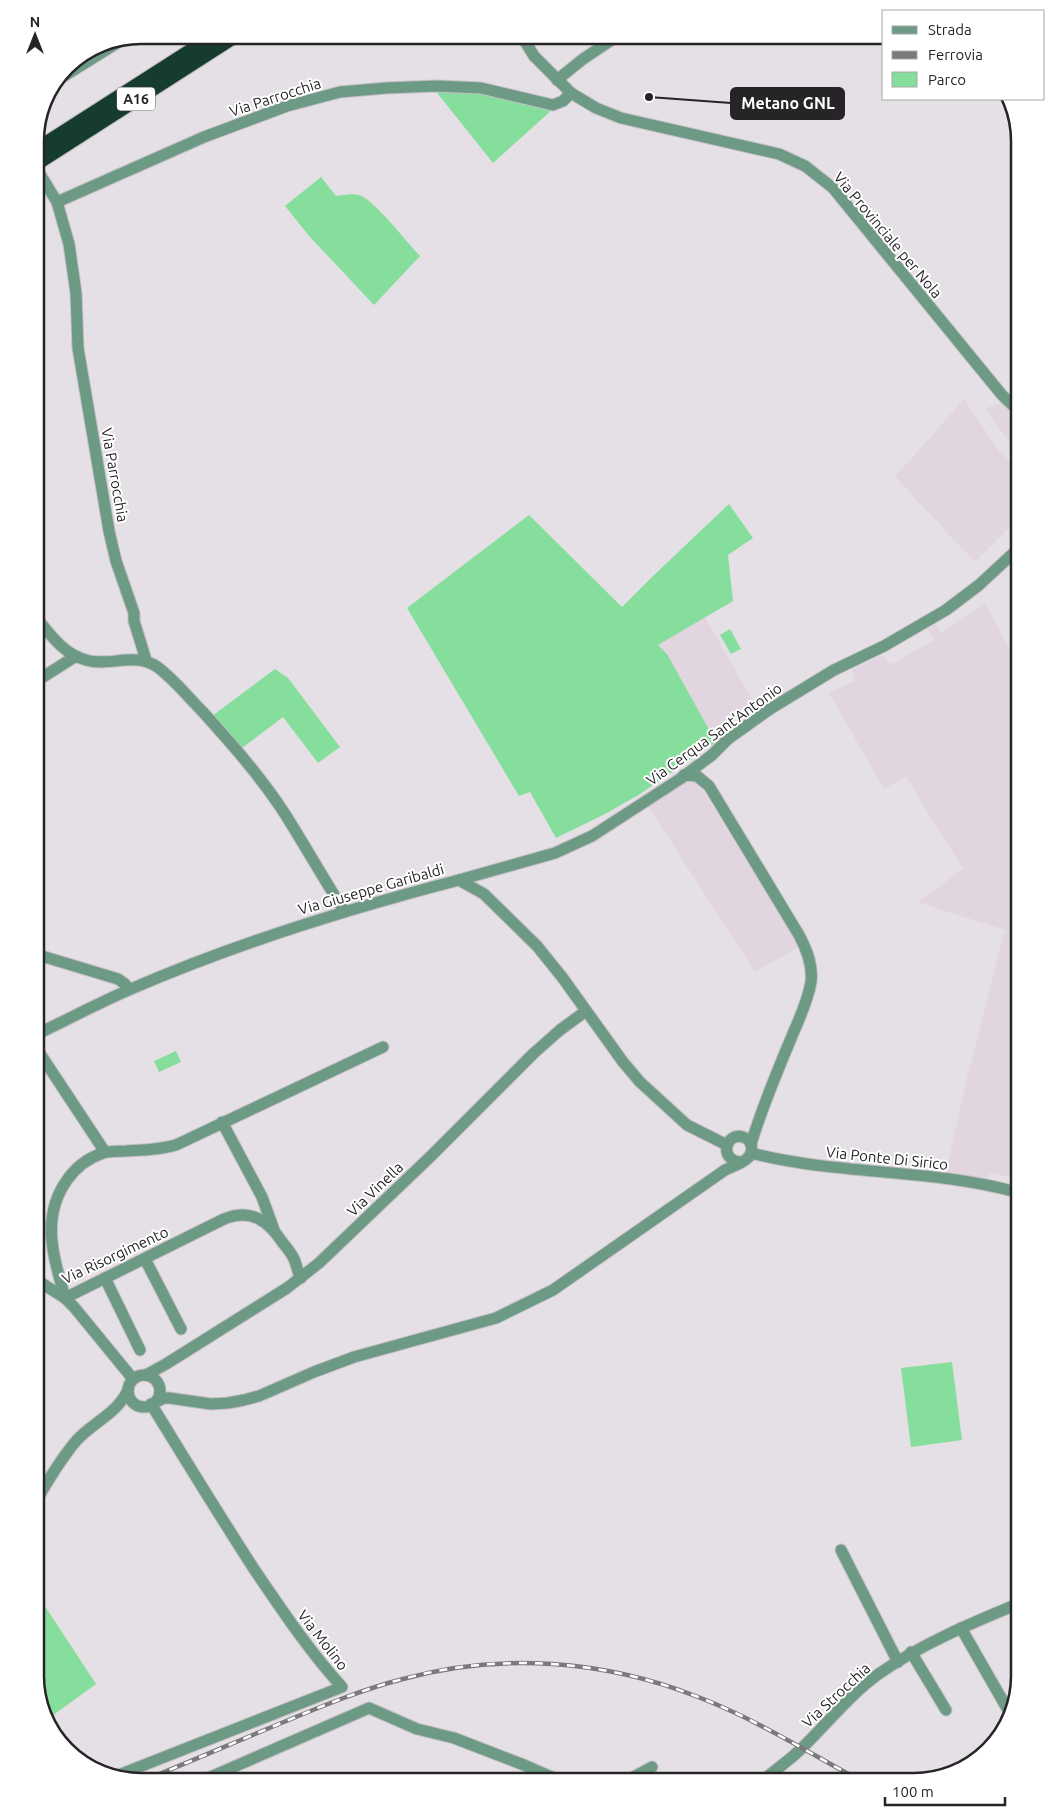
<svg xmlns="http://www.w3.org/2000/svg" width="1055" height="1817" viewBox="0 0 1055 1817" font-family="Ubuntu,sans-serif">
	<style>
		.built { fill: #e1d5e0 }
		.green { fill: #86de9c }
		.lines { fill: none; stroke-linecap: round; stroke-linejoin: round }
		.minor-casing { stroke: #c3bec3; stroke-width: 13 }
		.highway-casing { stroke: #c3bec3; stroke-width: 17 }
		.minor { stroke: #6c9a85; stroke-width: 11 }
		.highway { stroke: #163c2d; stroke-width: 15 }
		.rail-casing { stroke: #7c797c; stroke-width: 4.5 }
		.rail { stroke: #fff; stroke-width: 2.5; stroke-dasharray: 8; stroke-linecap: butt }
		.labels { text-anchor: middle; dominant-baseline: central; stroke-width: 4; stroke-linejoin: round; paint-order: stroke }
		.shield { fill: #fff; stroke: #676667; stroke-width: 1 }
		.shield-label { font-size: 14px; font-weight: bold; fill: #262426 }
		.street-label { font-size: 15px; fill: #262426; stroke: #fff }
		.rim { fill: none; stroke: #262426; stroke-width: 2.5 }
		.leader { fill: none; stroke: #262426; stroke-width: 2 }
		.callout-dot { fill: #262426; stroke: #fff; stroke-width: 2 }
		.callout { fill: #262426; stroke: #262426; stroke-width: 2 }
		.callout-label { font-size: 16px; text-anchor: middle; font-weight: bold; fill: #fff }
	</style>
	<rect width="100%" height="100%" fill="#e5e0e5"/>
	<g class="built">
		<path d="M964 399 999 451 1020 471V517L975 562 895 477Z"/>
		<path d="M1002 403 1020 419V454L996 425 986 408Z"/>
		<path d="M985 603 1020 669V1186L1015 1185 1013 1177 990 1173 987 1180 946 1173 965 1086 1005 930 918 902 963 869 906 777 884 789 829 693 855 681 852 669 884 655 890 665 934 640 928 629 936 624 942 633Z"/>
		<path d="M705 617 753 701 710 732 667 654 658 645Z"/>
		<path d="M684 780 697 783 702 789 799 947 755 972 648 806Z"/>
	</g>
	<g class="green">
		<path d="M434 89 481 91 554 108 493 163Z"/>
		<path d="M321 177 336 196C344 195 351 193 359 195 374 199 407 243 420 256L374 305 310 237 285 206Z"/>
		<path d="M729 504 753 538 728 555 733 601 658 645 667 654 716 742 640 794 607 813 556 838 530 792 519 796 407 608 529 515 622 607 653 576Z"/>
		<path d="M730 629 741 649 731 654 720 635Z"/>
		<path d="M275 669 288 678 340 747 318 763 283 717 242 748 212 716Z"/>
		<path d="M176 1051 181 1062 159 1072 154 1061Z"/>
		<path d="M952 1362 962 1440 911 1447 901 1368Z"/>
		<path d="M35 1591 96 1684 45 1721 35 1676Z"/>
	</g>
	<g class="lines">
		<g class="minor-casing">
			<g id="minor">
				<path d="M521 35 534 56 571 93 596 108 621 118 779 154 805 166 833 188 1002 395 1020 412"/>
				<path d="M557 80 583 59 619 35"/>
				<path d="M56 81 125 38"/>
				<path d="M35 166 57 202 69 244 76 293 78 348 109 531 116 561 134 613V621L146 660"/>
				<path d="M57 202 204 137 287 106 340 92 386 88 437 86 481 88 553 105 563 101 571 93"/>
				<path d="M35 616C49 633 63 654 86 660 110 667 134 652 156 666 173 678 187 696 202 711 231 743 261 777 285 814 305 846 324 879 344 911"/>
				<path d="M35 682 76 656"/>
				<path d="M684 775 697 776 709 786 799 935C807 950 813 965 811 982 808 1001 799 1019 792 1036 777 1072 762 1107 751 1144"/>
				<path d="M459 880 555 853 592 836 680 779 712 755 728 739 770 709 834 670 884 646 946 610 979 585 1020 547"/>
				<path d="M35 954 118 979 125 984 129 989"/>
				<path d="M35 1035C67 1020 98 1003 131 989 237 943 347 909 459 880L484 894 537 946 562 977 623 1062 640 1082 687 1125 727 1145"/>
				<path d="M35 1046 105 1152"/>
				<path d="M222 1122 262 1197 274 1230"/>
				<path d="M751 1153C840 1176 932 1168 1020 1193"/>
				<path d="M145 1259 181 1329"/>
				<path d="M105 1278 140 1350"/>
				<path d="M35 1279 65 1298 74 1307 133 1379"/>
				<path d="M65 1298C54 1258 40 1218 67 1180 76 1167 88 1158 103 1153 110 1151 119 1151 126 1151 143 1150 159 1150 176 1145L383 1047"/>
				<path d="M65 1298 224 1219C252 1208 268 1221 283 1243 287 1248 292 1254 294 1259 297 1265 297 1272 301 1278"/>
				<circle cx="144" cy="1391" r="16"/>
				<path d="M146 1375 166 1364 287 1288 319 1263 430 1157 534 1053 560 1030 586 1011"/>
				<path d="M154 1403 164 1398H169L211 1404 228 1403 244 1400 259 1396 314 1372 354 1357 496 1318 553 1290 725 1170C735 1165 756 1160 751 1145 750 1141 747 1138 743 1137 725 1132 719 1160 740 1162"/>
				<path d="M35 1503C47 1482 60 1460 76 1441 93 1422 117 1414 128 1390"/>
				<path d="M841 1550 898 1662"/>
				<path d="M961 1628 1008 1710"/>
				<path d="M911 1652 946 1710"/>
				<path d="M116 1776 342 1687C309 1651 282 1610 254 1569 219 1515 185 1459 151 1404"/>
				<path d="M199 1782 369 1708 417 1729 454 1738 524 1765 563 1782"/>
				<path d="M624 1782 652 1767"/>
				<path d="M761 1782C775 1770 790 1760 802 1748 828 1723 850 1694 880 1673 923 1643 972 1623 1020 1603"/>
			</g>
		</g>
		<g class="highway-casing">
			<g id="highway">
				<path d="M35 151 216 35"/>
				<path d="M35 164 236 35"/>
			</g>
		</g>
		<use href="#minor" class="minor"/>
		<use href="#highway" class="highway"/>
		<g class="rail-casing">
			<path id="rail" d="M140 1782C187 1763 233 1743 279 1724 320 1707 360 1690 403 1679 500 1652 605 1660 698 1697 756 1719 809 1753 863 1782"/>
		</g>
		<use href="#rail" class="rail"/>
	</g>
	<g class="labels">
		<rect class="shield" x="117" y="87.5" width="38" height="23" rx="4"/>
		<g class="shield-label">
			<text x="136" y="99">A16</text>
		</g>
		<g class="street-label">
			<text transform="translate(275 97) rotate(-18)">Via Parrocchia</text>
			<text transform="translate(888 235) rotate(50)">Via Provinciale per Nola</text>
			<text transform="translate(115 475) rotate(80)">Via Parrocchia</text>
			<text transform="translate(714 734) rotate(-36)">Via Cerqua Sant'Antonio</text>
			<text transform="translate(371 889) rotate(-16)">Via Giuseppe Garibaldi</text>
			<text transform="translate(887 1158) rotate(6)">Via Ponte Di Sirico</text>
			<text transform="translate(375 1189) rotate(-44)">Via Vinella</text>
			<text transform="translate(115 1255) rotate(-25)">Via Risorgimento</text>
			<text transform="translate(323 1640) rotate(52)">Via Molino</text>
			<text transform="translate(836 1695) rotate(-43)">Via Strocchia</text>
		</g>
	</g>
	<path d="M0 0H1055V1817H0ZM141 44H914A97 97 0 0 1 1011 141V1676A97 97 0 0 1 914 1773H141A97 97 0 0 1 44 1676V141A97 97 0 0 1 141 44Z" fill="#fff" fill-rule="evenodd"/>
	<path class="rim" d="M141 44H914A97 97 0 0 1 1011 141V1676A97 97 0 0 1 914 1773H141A97 97 0 0 1 44 1676V141A97 97 0 0 1 141 44Z"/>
	<path class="leader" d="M649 97L731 103"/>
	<circle class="callout-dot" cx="649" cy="97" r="5"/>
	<rect class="callout" x="731" y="88" width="113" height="31" rx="5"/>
	<g class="callout-label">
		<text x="788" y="109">Metano GNL</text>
	</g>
	<rect x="882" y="10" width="162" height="90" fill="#ffffff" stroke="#a8a7a8"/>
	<rect x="892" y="26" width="25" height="8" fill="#6c9a85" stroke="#a8a7a8"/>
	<text x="928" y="35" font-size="15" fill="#262426">Strada</text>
	<rect x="892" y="51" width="25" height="8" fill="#7c797c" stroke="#a8a7a8"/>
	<text x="928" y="60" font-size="15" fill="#262426">Ferrovia</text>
	<rect x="892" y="72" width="25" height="15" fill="#86de9c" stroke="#a8a7a8"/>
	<text x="928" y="85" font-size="15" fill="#262426">Parco</text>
	<g transform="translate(35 35)" stroke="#ffffff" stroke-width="4" paint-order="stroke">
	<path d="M0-4L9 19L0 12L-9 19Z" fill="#262426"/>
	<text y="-8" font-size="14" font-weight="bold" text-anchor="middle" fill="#262426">N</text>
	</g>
	<path d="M885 1797v8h120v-8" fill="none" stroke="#262426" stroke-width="2.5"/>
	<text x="892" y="1797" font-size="15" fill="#262426" stroke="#ffffff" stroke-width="4" paint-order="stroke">100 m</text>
</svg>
